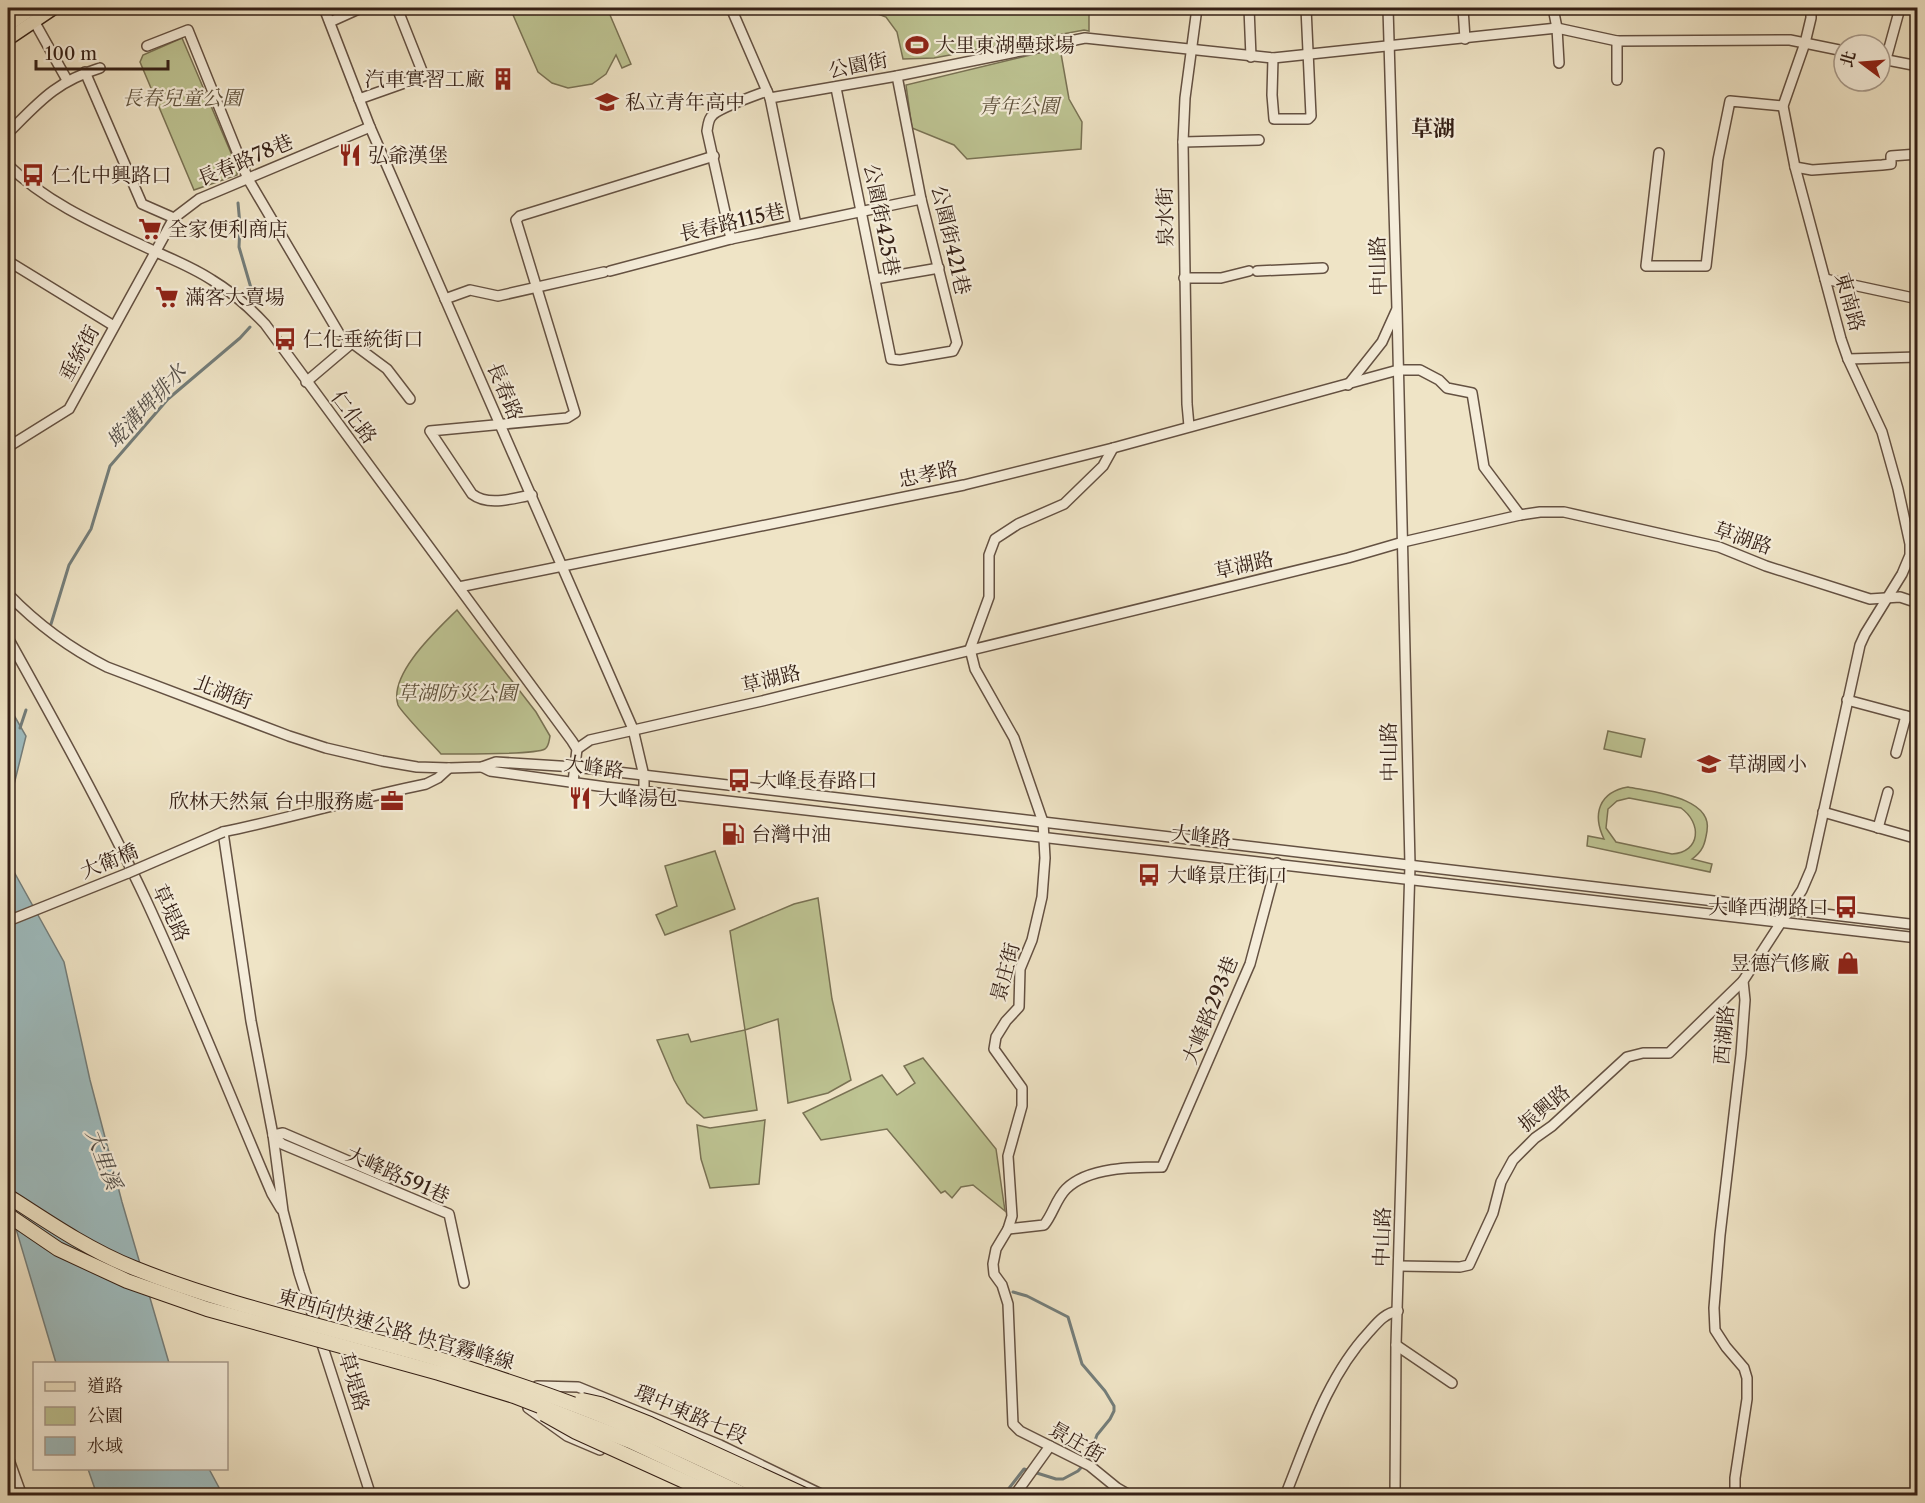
<svg xmlns="http://www.w3.org/2000/svg" width="1925" height="1503" viewBox="0 0 1925 1503" font-family="'Libre Caslon Text','Noto Serif TC',serif">
	<style>
		.green { fill: #bdc392; stroke: #797254; stroke-width: 1.5; fill-rule: evenodd }
		.water { fill: #9ebcbf; stroke: #747e7b; stroke-width: 1.5 }
		.lines { fill: none; stroke-linecap: round; stroke-linejoin: round }
		.stream { stroke: #747e7b; stroke-width: 3 }
		.minor-casing { stroke: #645142; stroke-width: 12 }
		.major-casing { stroke: #352016; stroke-width: 15 }
		.minor { stroke: #f5edda; stroke-width: 9 }
		.major { stroke: #efe4c6; stroke-width: 12 }
		.minor-bridge-casing { stroke: #645142; stroke-width: 12; stroke-linecap: butt }
		.highway-bridge-casing { stroke: #352016; stroke-width: 16; stroke-linecap: butt }
		.minor-bridge { stroke: #f5edda; stroke-width: 9 }
		.highway-bridge { stroke: #efe4c6; stroke-width: 14 }
		.labels { text-anchor: middle; dominant-baseline: central; stroke-width: 4.5; stroke-linejoin: round; paint-order: stroke }
		.poi-label { font-size: 20px; fill: #352016; stroke: #f5edda; text-anchor: start }
		.street-label { font-size: 20px; fill: #352016; stroke: #f5edda }
		.park-label { font-size: 20px; font-style: italic; fill: #5e513b; stroke: #f5edda }
		.water-label { font-size: 21px; font-style: italic; fill: #544f49; stroke: #f5edda }
		.quarter-label { font-size: 22px; font-weight: bold; fill: #352016; stroke: #f5edda }
	</style>
	<rect width="100%" height="100%" fill="#efe4c6"/>
	<filter id="stains"><feTurbulence type="fractalNoise" baseFrequency=".00333" numOctaves="4"/><feColorMatrix values="0 0 0 0 .2 0 0 0 0 .09 0 0 0 0 .02 0 0 0 .5 -.17"/></filter>
	<radialGradient id="worn" r=".72"><stop offset=".6" stop-color="#630" stop-opacity="0"/><stop offset="1" stop-color="#630" stop-opacity=".3"/></radialGradient>
	<g class="green">
		<path d="M510 8H607L631 64 622 68 616 55 606 74 592 84 568 88 552 83 538 72Z"/>
		<path d="M862 8H1089V31L1084 30 934 58 903 59 897 32 886 17Z"/>
		<path d="M182 38 237 167V175L194 190 140 62 143 55Z"/>
		<path d="M1060 48 1069 99 1082 122 1081 149 967 159 954 145 912 128 906 85Z"/>
		<path d="M457 610 536 712 550 736C549 741 549 746 545 749 535 755 458 754 441 754 434 746 401 712 398 705 388 674 438 629 457 610Z"/>
		<path d="M1608 731 1645 739 1641 757 1604 749Z"/>
		<path d="M1628 787C1652 792 1713 797 1707 831 1705 844 1703 851 1692 859L1712 864 1710 872 1587 846 1588 836 1604 839C1592 814 1599 792 1628 787ZM1629 798 1681 808C1702 823 1701 852 1672 854L1616 842 1606 828 1608 809 1617 801Z"/>
		<path d="M715 851 735 909 665 935 656 915 677 906 665 866Z"/>
		<path d="M818 898 832 999 851 1080 828 1093 788 1103 778 1019 745 1030 757 1110 704 1118 687 1103 674 1080 657 1040 688 1034 691 1042 745 1030 730 931 794 904Z"/>
		<path d="M923 1058 996 1149 1005 1211 973 1185 961 1187 952 1198 945 1191 941 1193 887 1129 821 1140 803 1113 882 1075 897 1095 915 1083 904 1066Z"/>
		<path d="M765 1120 759 1184 710 1188 701 1159 697 1125 710 1128Z"/>
	</g>
	<g class="water">
		<path d="M15 717 26 736 8 809V740Z"/>
		<path d="M8 825 13 839 8 861 64 962 90 1080 122 1202 169 1363H56L8 1202Z"/>
		<path d="M88 1469H209L223 1495H97Z"/>
	</g>
	<g class="lines">
		<g class="stream">
			<path d="M238 203 240 225 239 247 251 288"/>
			<path d="M51 624 69 565 91 529 110 466 168 399 240 338 250 327"/>
			<path d="M20 728 26 710"/>
			<path d="M1003 1496 1024 1469 1056 1479H1063L1078 1471 1088 1460 1097 1435 1110 1419 1114 1411V1406L1105 1391 1082 1364 1068 1317 1027 1296 1013 1292"/>
		</g>
		<g class="minor-casing">
			<g id="minor">
				<path d="M324 8 370 127 633 729 644 776V791"/>
				<path d="M731 8 770 98 796 225"/>
				<path d="M1249 8 1251 57"/>
				<path d="M1388 8 1397 309 1410 865 1396 1345 1395 1496"/>
				<path d="M1463 8 1465 39"/>
				<path d="M1553 8 1557 28 1559 63"/>
				<path d="M34 21 67 80"/>
				<path d="M330 22 361 8"/>
				<path d="M147 46 188 30 248 179 340 335"/>
				<path d="M1273 58 1272 95 1274 119H1308L1311 116 1306 8"/>
				<path d="M1882 59 1918 66"/>
				<path d="M1886 59 1900 8"/>
				<path d="M85 72 142 204 174 218"/>
				<path d="M1617 80V41"/>
				<path d="M836 88 891 359 900 360 953 351 957 343 921 199 897 76"/>
				<path d="M770 98 897 76 1085 38 1273 58 1557 28 1617 41 1790 40 1844 51"/>
				<path d="M359 99 424 76 397 8"/>
				<path d="M8 133C39 102 55 82 100 68"/>
				<path d="M1183 142 1259 140"/>
				<path d="M1659 153 1646 266H1706L1718 160 1730 101 1783 106"/>
				<path d="M8 165C49 205 103 227 154 251 174 260 194 268 212 280 232 292 249 307 265 324L572 741 577 749 573 782"/>
				<path d="M1795 167 1812 170 1882 165 1891 164V156L1918 154"/>
				<path d="M731 239 707 131C708 126 708 121 711 117 716 109 756 95 767 91"/>
				<path d="M8 261 114 326"/>
				<path d="M610 271 731 239 921 199"/>
				<path d="M1257 271 1323 268"/>
				<path d="M1184 278H1221L1249 271"/>
				<path d="M875 279 939 268"/>
				<path d="M1825 279 1918 299"/>
				<path d="M445 299 470 290 498 296 604 272"/>
				<path d="M1848 359 1918 357"/>
				<path d="M306 382 352 343 387 369 410 399"/>
				<path d="M1348 385 1382 342 1396 311"/>
				<path d="M1189 426 1187 404 1183 142 1185 98 1197 8"/>
				<path d="M8 447 69 409 174 218 199 199 370 127"/>
				<path d="M1113 448 1103 466 1064 504 1018 524 995 539 989 555V597L970 649 975 669 1014 738 1043 822 1045 858 1042 897 1032 940 1020 969 1019 1007 1006 1021 996 1037 994 1049 1022 1088V1106L1008 1156 1012 1216 1008 1229 996 1249 993 1264 994 1274 1002 1285 1008 1304 1013 1424 1020 1431 1090 1466 1117 1488 1131 1496"/>
				<path d="M532 495C513 498 489 507 472 494L430 431 567 418 575 413 516 220 520 216 714 156"/>
				<path d="M459 587 964 485 1113 448 1398 370H1420L1439 380 1447 388 1472 393 1484 467 1520 515"/>
				<path d="M8 594C37 624 69 648 107 667L289 736 326 748 382 761 417 767 449 768 482 767 496 762 575 767 1918 925"/>
				<path d="M8 638C56 724 104 811 146 900 191 997 230 1096 272 1194L281 1209"/>
				<path d="M1847 700 1918 719"/>
				<path d="M577 749 590 740 762 701 1348 558 1403 542 1520 515 1540 512H1564L1719 547 1766 566 1870 599 1900 597 1918 603"/>
				<path d="M1896 753 1906 716"/>
				<path d="M482 767 490 771 606 787 1918 938"/>
				<path d="M1823 812 1918 839"/>
				<path d="M1878 828 1888 792"/>
				<path d="M8 921 128 873"/>
				<path d="M273 1135 282 1144 449 1214 464 1283"/>
				<path d="M273 1135 283 1133 388 1178"/>
				<path d="M1008 1229 1044 1225C1053 1214 1056 1199 1066 1189 1088 1167 1134 1167 1162 1167L1250 964 1277 863"/>
				<path d="M1399 1266 1460 1267 1469 1265 1493 1213 1501 1182 1513 1160 1535 1138 1552 1126 1627 1057 1643 1053H1669L1743 981"/>
				<path d="M1396 1345 1452 1383"/>
				<path d="M537 1386 578 1387 720 1445 825 1496"/>
				<path d="M528 1408 567 1436 600 1450"/>
				<path d="M8 1457 22 1496"/>
				<path d="M8 1489 10 1496"/>
				<path d="M371 1496 299 1273 283 1211 273 1135 251 1021 223 832C291 818 357 798 426 784L438 778 449 768"/>
				<path d="M1014 1496 1050 1446"/>
				<path d="M1285 1496C1308 1439 1327 1377 1369 1332 1378 1322 1385 1313 1398 1311"/>
				<path d="M1735 1496V1478L1747 1399V1378L1744 1368 1726 1347 1715 1330 1714 1308 1720 1235 1741 1054 1745 1000 1743 981 1802 890 1811 869 1860 645 1865 634 1902 574 1910 555V544L1898 489 1882 432 1848 359 1841 339 1795 167 1783 106 1805 43 1811 18V8"/>
			</g>
		</g>
		<g class="major-casing">
			<g id="major">
				<path d="M8 25 33 8"/>
				<path d="M8 39 54 8"/>
			</g>
		</g>
		<use href="#minor" class="minor"/>
		<use href="#major" class="major"/>
		<g class="minor-bridge-casing">
			<path id="minor-bridge" d="M128 873 223 832"/>
		</g>
		<g class="highway-bridge-casing">
			<g id="highway-bridge">
				<path d="M8 1196C48 1222 89 1250 134 1268 233 1308 339 1329 442 1360 486 1374 531 1388 575 1405 644 1431 711 1463 778 1496"/>
				<path d="M8 1215 58 1249 127 1281 207 1309 439 1373 514 1396 630 1441 747 1496"/>
				<path d="M582 1400 600 1404 650 1424 807 1496"/>
				<path d="M544 1414 576 1432 717 1496"/>
			</g>
		</g>
		<use href="#minor-bridge" class="minor-bridge"/>
		<use href="#highway-bridge" class="highway-bridge"/>
	</g>
	<defs>
		<g id="stadium-bare" transform="scale(1.8)"><path d="M0-5a6.5 5 0 1 0 0 10a6.5 5 0 1 0 0-10ZM-3.5-1.8h7v3.6h-7Z" fill="#8f2418" stroke="#f5edda" stroke-width="2.5" paint-order="stroke"/></g>
		<g id="building-bare" transform="scale(1.8)"><path d="M-4-6H4V6H1V3H-1V6H-4ZM-2.5-4.3h1.7v1.8h-1.7ZM.8-4.3h1.7v1.8H.8ZM-2.5-1h1.7V.8h-1.7ZM.8-1h1.7V.8H.8Z" fill="#8f2418" stroke="#f5edda" stroke-width="2.5" paint-order="stroke"/></g>
		<g id="school-bare" transform="scale(1.8)"><path d="M0-5L7-2L0 1L-7-2ZM-4 1L0 2.5L4 1V4Q0 6-4 4Z" fill="#8f2418" stroke="#f5edda" stroke-width="2.5" paint-order="stroke"/></g>
		<g id="restaurant-bare" transform="scale(1.8)"><path d="M-5-6h1v4h1v-4h1v4h1v-4h1v5L-1.5 .5V6h-2V.5L-5-1ZM5-6V6H3V1.5H1.5Q1.5-4 5-6Z" fill="#8f2418" stroke="#f5edda" stroke-width="2.5" paint-order="stroke"/></g>
		<g id="bus-bare" transform="scale(1.8)"><path d="M-5-6H5V4H4V6H2V4H-2V6H-4V4H-5ZM-3.5-4V0h7V-4ZM-3.5 1.2v1.5H-2V1.2ZM2 1.2v1.5H3.5V1.2Z" fill="#8f2418" stroke="#f5edda" stroke-width="2.5" paint-order="stroke"/></g>
		<g id="supermarket-bare" transform="scale(1.8)"><path d="M-6-5.5h2.5l.6 2H6L4.5 2H-2.5L-4.4-4H-6ZM-1.5 3.2a1.3 1.3 0 1 0 .1 0ZM3 3.2a1.3 1.3 0 1 0 .1 0Z" fill="#8f2418" stroke="#f5edda" stroke-width="2.5" paint-order="stroke"/></g>
		<g id="office-bare" transform="scale(1.8)"><path d="M-6-3h4V-5.5h4V-3h4V5H-6ZM-1-4.5V-3h2v-1.5ZM-6 0V1H6V0Z" fill="#8f2418" stroke="#f5edda" stroke-width="2.5" paint-order="stroke"/></g>
		<g id="fuel-bare" transform="scale(1.8)"><path d="M-5.5-6h7V0h2V4h1.3V-2.5L3-4.5l.8-.8L6-3V5H2.5V1h-1V6h-7ZM-4.2-4.7v3.2H.2V-4.7Z" fill="#8f2418" stroke="#f5edda" stroke-width="2.5" paint-order="stroke"/></g>
		<g id="shop-bare" transform="scale(1.8)"><path d="M-5-2.5h2.3a2.7 3.5 0 0 1 5.4 0H5L5.5 6h-11ZM-1.5-2.5h3a1.5 2.3 0 0 0-3 0Z" fill="#8f2418" stroke="#f5edda" stroke-width="2.5" paint-order="stroke"/></g>
	</defs>
	<g fill-rule="evenodd">
		<use href="#stadium-bare" x="917" y="45"/>
		<use href="#building-bare" x="503" y="79"/>
		<use href="#school-bare" x="607" y="102"/>
		<use href="#restaurant-bare" x="350" y="155"/>
		<use href="#bus-bare" x="33" y="175"/>
		<use href="#supermarket-bare" x="150" y="229"/>
		<use href="#supermarket-bare" x="167" y="297"/>
		<use href="#bus-bare" x="285" y="339"/>
		<use href="#school-bare" x="1709" y="764"/>
		<use href="#bus-bare" x="739" y="780"/>
		<use href="#restaurant-bare" x="580" y="798"/>
		<use href="#office-bare" x="392" y="801"/>
		<use href="#fuel-bare" x="733" y="834"/>
		<use href="#bus-bare" x="1149" y="875"/>
		<use href="#bus-bare" x="1846" y="907"/>
		<use href="#shop-bare" x="1848" y="963"/>
	</g>
	<g class="labels">
		<g class="poi-label">
			<text x="935" y="45">大里東湖壘球場</text>
			<text x="485" y="79" text-anchor="end">汽車實習工廠</text>
			<text x="625" y="102">私立青年高中</text>
			<text x="368" y="155">弘爺漢堡</text>
			<text x="51" y="175">仁化中興路口</text>
			<text x="168" y="229">全家便利商店</text>
			<text x="185" y="297">滿客大賣場</text>
			<text x="303" y="339">仁化垂統街口</text>
			<text x="1727" y="764">草湖國小</text>
			<text x="757" y="780">大峰長春路口</text>
			<text x="598" y="798">大峰湯包</text>
			<text x="374" y="801" text-anchor="end">欣林天然氣 台中服務處</text>
			<text x="751" y="834">台灣中油</text>
			<text x="1167" y="875">大峰景庄街口</text>
			<text x="1828" y="907" text-anchor="end">大峰西湖路口</text>
			<text x="1830" y="963" text-anchor="end">昱德汽修廠</text>
		</g>
		<g class="street-label">
			<text transform="translate(858 65) rotate(-11)">公園街</text>
			<text transform="translate(245 160) rotate(-23)">長春路78巷</text>
			<text transform="translate(1165 217) rotate(-91)">泉水街</text>
			<text transform="translate(882 220) rotate(79)">公園街425巷</text>
			<text transform="translate(732 222) rotate(-13)">長春路115巷</text>
			<text transform="translate(951 240) rotate(77)">公園街421巷</text>
			<text transform="translate(1378 266) rotate(-92)">中山路</text>
			<text transform="translate(1850 302) rotate(74)">東南路</text>
			<text transform="translate(79 353) rotate(-61)">垂統街</text>
			<text transform="translate(505 391) rotate(67)">長春路</text>
			<text transform="translate(354 417) rotate(53)">仁化路</text>
			<text transform="translate(928 474) rotate(-12)">忠孝路</text>
			<text transform="translate(1743 538) rotate(19)">草湖路</text>
			<text transform="translate(1244 565) rotate(-13)">草湖路</text>
			<text transform="translate(771 679) rotate(-14)">草湖路</text>
			<text transform="translate(223 692) rotate(21)">北湖街</text>
			<text transform="translate(1389 752) rotate(-91)">中山路</text>
			<text transform="translate(594 767) rotate(8)">大峰路</text>
			<text transform="translate(1201 836) rotate(6)">大峰路</text>
			<text transform="translate(109 861) rotate(-22)">大衛橋</text>
			<text transform="translate(171 913) rotate(65)">草堤路</text>
			<text transform="translate(1005 972) rotate(-75)">景庄街</text>
			<text transform="translate(1210 1010) rotate(-68)">大峰路293巷</text>
			<text transform="translate(1724 1035) rotate(-85)">西湖路</text>
			<text transform="translate(1544 1108) rotate(-40)">振興路</text>
			<text transform="translate(398 1175) rotate(24)">大峰路591巷</text>
			<text transform="translate(1382 1237) rotate(-88)">中山路</text>
			<text transform="translate(396 1329) rotate(16)">東西向快速公路 快官霧峰線</text>
			<text transform="translate(354 1382) rotate(73)">草堤路</text>
			<text transform="translate(691 1414) rotate(23)">環中東路七段</text>
			<text transform="translate(1077 1442) rotate(30)">景庄街</text>
		</g>
		<g class="park-label">
			<text x="182" y="98">長春兒童公園</text>
			<text x="1019" y="106">青年公園</text>
			<text x="457" y="693">草湖防災公園</text>
		</g>
		<g class="water-label">
			<text transform="translate(146 406) rotate(-47)">墘溝埤排水</text>
			<text transform="translate(104 1159) rotate(69)">大里溪</text>
		</g>
		<g class="quarter-label">
			<text x="1433" y="128">草湖</text>
		</g>
	</g>
	<rect width="1925" height="1503" fill="none" stroke="#efe4c6" stroke-width="30"/>
	<rect x="9" y="9" width="1907" height="1485" fill="none" stroke="#352016" stroke-width="3"/>
	<rect x="15" y="15" width="1895" height="1473" fill="none" stroke="#352016" stroke-width="1.5"/>
	<rect x="33" y="1362" width="195" height="108" fill="#f5edda" stroke="#a89b8c" stroke-width="1.5"/>
	<rect x="45" y="1382" width="30" height="9" fill="#efe4c6" stroke="#a89b8c" stroke-width="1.5"/>
	<text x="87" y="1392" font-size="18" fill="#352016">道路</text>
	<rect x="45" y="1407" width="30" height="18" fill="#bdc392" stroke="#a89b8c" stroke-width="1.5"/>
	<text x="87" y="1422" font-size="18" fill="#352016">公園</text>
	<rect x="45" y="1437" width="30" height="18" fill="#9ebcbf" stroke="#a89b8c" stroke-width="1.5"/>
	<text x="87" y="1452" font-size="18" fill="#352016">水域</text>
	<g transform="translate(1862 63) rotate(286)"><circle r="28" fill="#f5edda" stroke="#a89b8c" stroke-width="1.5"/>
	<path d="M0-4.5L10 22L0 15L-10 22Z" fill="#8f2418"/>
	<text y="-9" font-size="16" font-weight="bold" text-anchor="middle" fill="#352016">北</text>
	</g>
	<path d="M36 60v9h132v-9" fill="none" stroke="#352016" stroke-width="3"/>
	<text x="45" y="60" font-size="18" fill="#352016" stroke="#f5edda" stroke-width="4.5" paint-order="stroke">100 m</text>
	<rect width="100%" height="100%" filter="url(#stains)"/>
	<rect width="100%" height="100%" fill="url(#worn)"/>
</svg>
